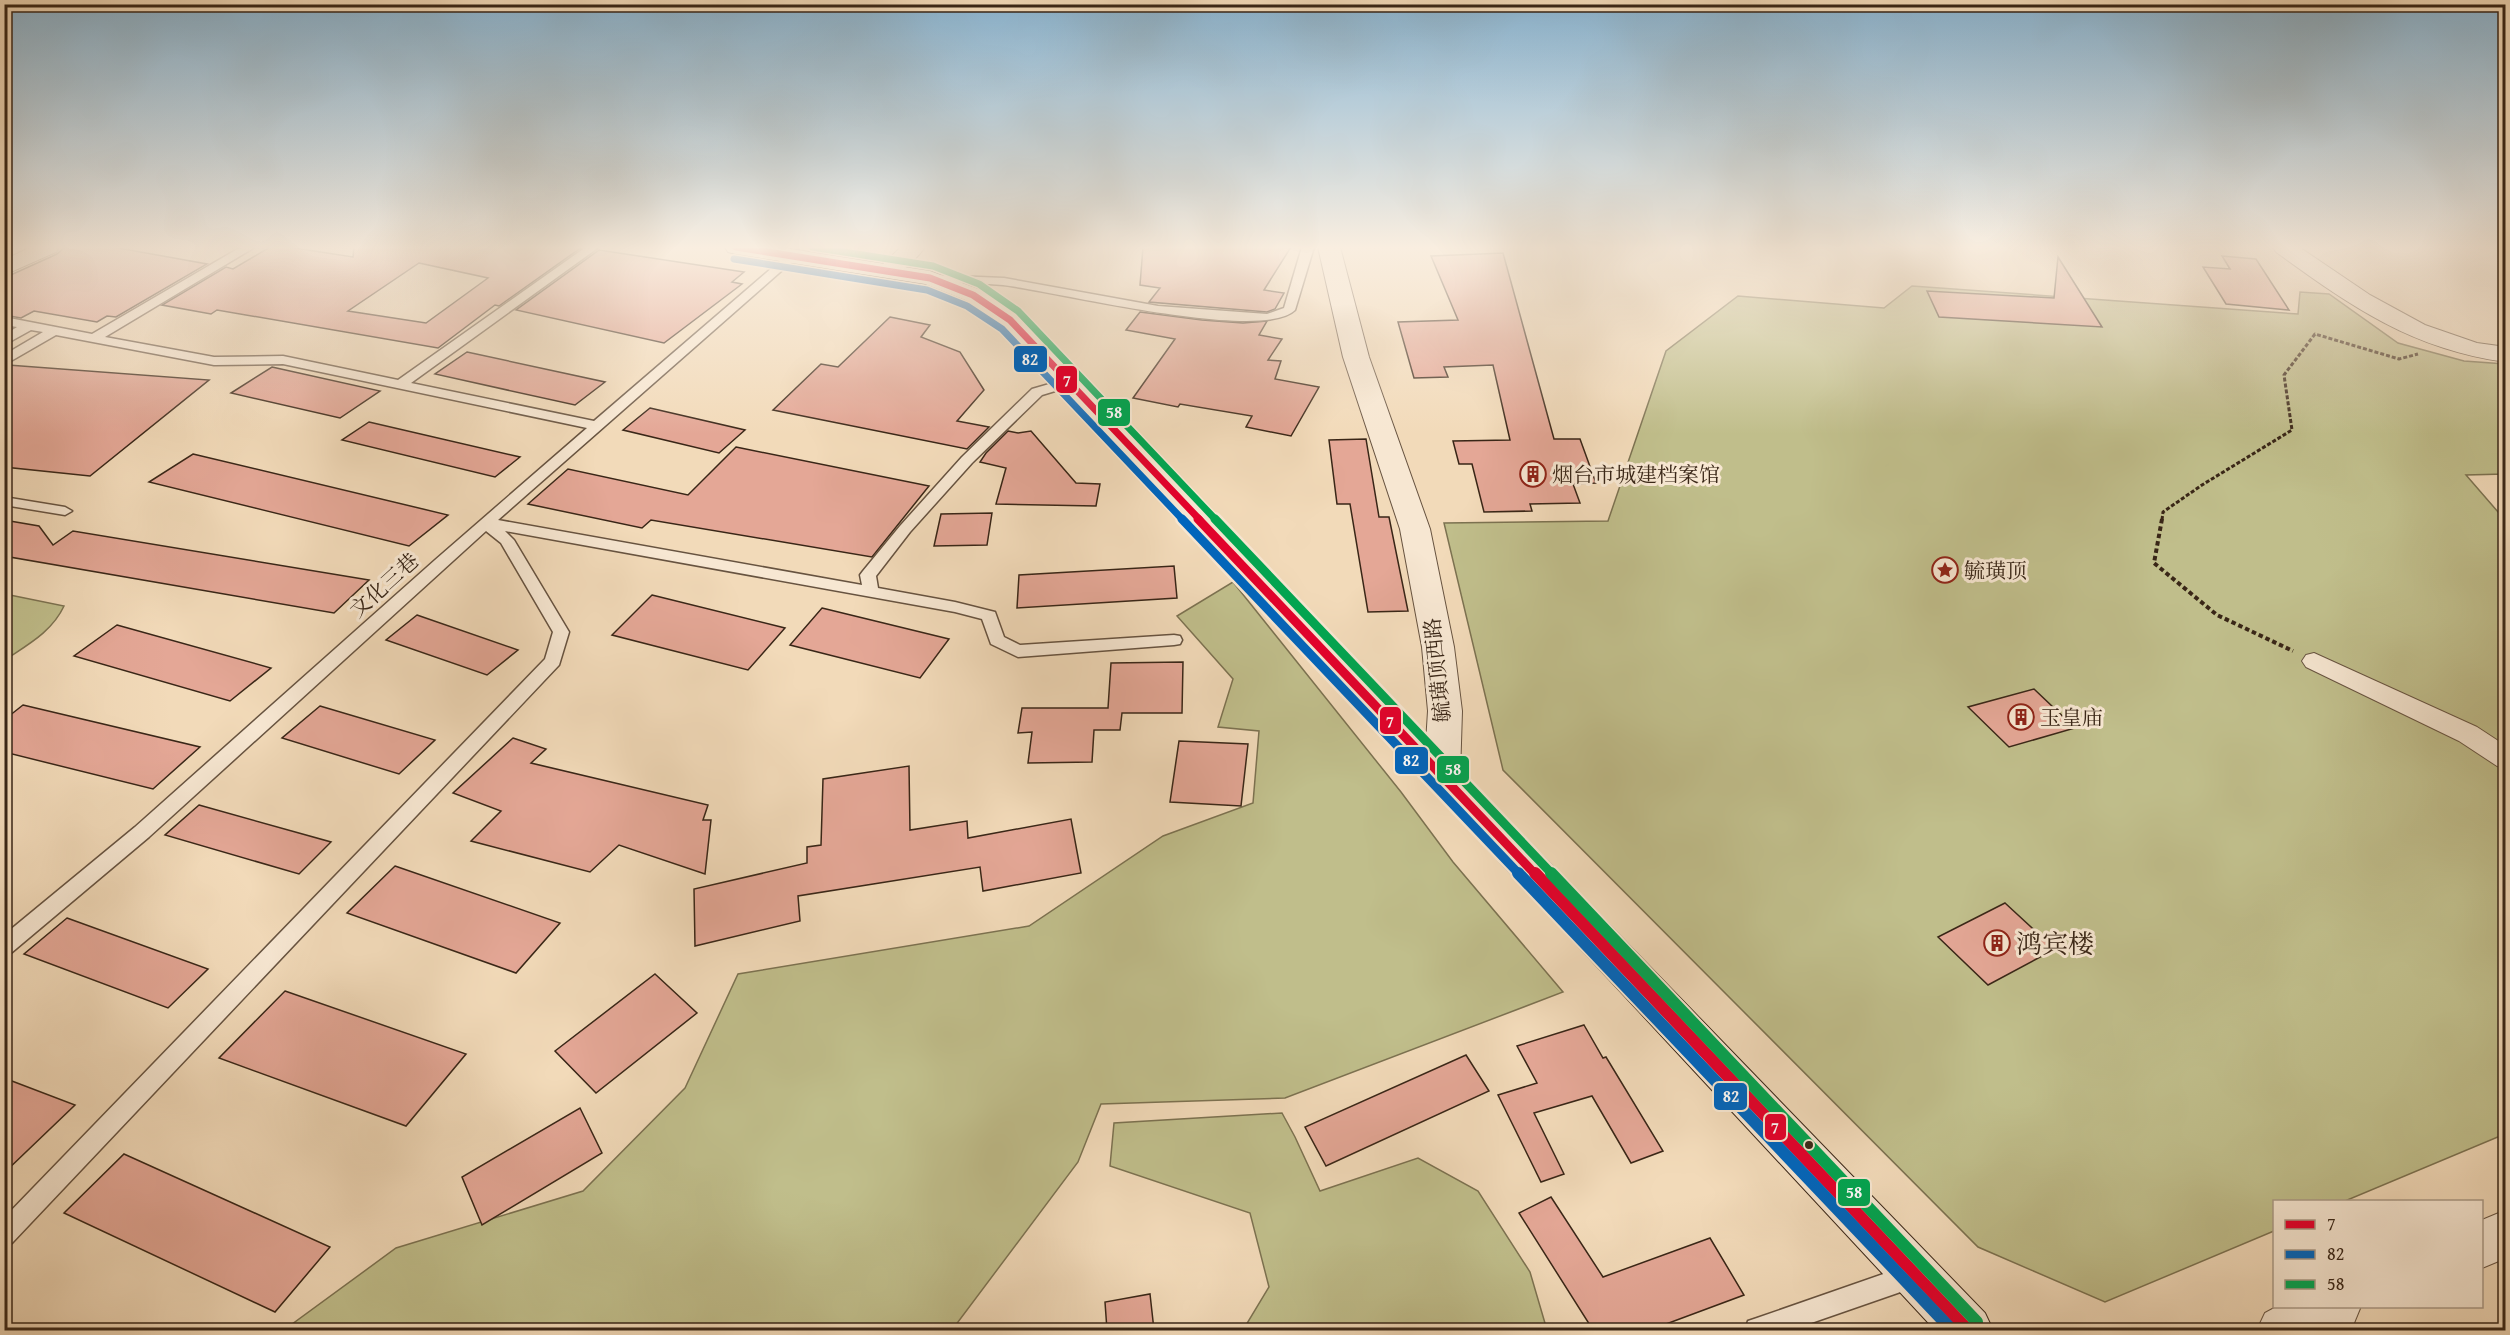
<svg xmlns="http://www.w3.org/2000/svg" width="2510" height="1335" viewBox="0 0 2510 1335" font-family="'Gentium Book Plus','Noto Serif SC',serif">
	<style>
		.green { fill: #c0be8b; stroke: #7c7251; stroke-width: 1.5 }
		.building { fill: #e4a796; stroke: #392617; stroke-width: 1.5; fill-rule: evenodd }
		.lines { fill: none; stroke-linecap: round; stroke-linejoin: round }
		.service-casing { stroke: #675340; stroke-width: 3 }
		.pedestrian-casing { stroke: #675340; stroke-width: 2 }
		.minor-casing { stroke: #675340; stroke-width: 2 }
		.tertiary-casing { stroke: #675340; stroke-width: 2 }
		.secondary-casing { stroke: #392617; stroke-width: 2 }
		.path-far1 { stroke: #392617; stroke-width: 3; stroke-dasharray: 4 2; stroke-linecap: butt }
		.path { stroke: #392617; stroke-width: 4; stroke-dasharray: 4.5 3; stroke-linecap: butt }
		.service { fill: #f7e7d2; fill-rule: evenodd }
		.pedestrian { fill: #f7e7d2; fill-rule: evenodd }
		.minor { fill: #f7e7d2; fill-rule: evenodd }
		.tertiary { fill: #f7e7d2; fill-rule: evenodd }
		.secondary { fill: #f7e7d2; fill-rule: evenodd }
		.bus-1-far2-casing { stroke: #f7e7d2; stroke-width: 10 }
		.bus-1-far1-casing { stroke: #f7e7d2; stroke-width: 14 }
		.bus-1-casing { stroke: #f7e7d2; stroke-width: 16 }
		.bus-2-far2-casing { stroke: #f7e7d2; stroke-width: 10 }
		.bus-2-far1-casing { stroke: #f7e7d2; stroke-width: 14 }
		.bus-2-casing { stroke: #f7e7d2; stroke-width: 16 }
		.bus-3-far2-casing { stroke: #f7e7d2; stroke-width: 10 }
		.bus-3-far1-casing { stroke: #f7e7d2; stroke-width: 14 }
		.bus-3-casing { stroke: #f7e7d2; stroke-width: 16 }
		.bus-1-far2 { stroke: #e4002b; stroke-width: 7 }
		.bus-1-far1 { stroke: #e4002b; stroke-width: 9 }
		.bus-1 { stroke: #e4002b; stroke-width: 12 }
		.bus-2-far2 { stroke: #0065bd; stroke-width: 7 }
		.bus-2-far1 { stroke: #0065bd; stroke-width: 9 }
		.bus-2 { stroke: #0065bd; stroke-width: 12 }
		.bus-3-far2 { stroke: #00a651; stroke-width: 7 }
		.bus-3-far1 { stroke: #00a651; stroke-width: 9 }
		.bus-3 { stroke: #00a651; stroke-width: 12 }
		.bus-dot { fill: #392617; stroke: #f7e7d2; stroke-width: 2 }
		.labels { text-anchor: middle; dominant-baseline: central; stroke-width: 6; stroke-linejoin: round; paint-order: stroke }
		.poi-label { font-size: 21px; fill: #392617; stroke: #f7e7d2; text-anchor: start }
		.street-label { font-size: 21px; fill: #392617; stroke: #f7e7d2 }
		.near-poi-label { font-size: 26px; fill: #392617; stroke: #f7e7d2; text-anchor: start }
		.line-badge { stroke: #f7e7d2; stroke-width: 2 }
		.badge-label { font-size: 16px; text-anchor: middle; font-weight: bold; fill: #fff }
	</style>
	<rect width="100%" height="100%" fill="#f2dab9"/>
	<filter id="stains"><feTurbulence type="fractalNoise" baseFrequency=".00333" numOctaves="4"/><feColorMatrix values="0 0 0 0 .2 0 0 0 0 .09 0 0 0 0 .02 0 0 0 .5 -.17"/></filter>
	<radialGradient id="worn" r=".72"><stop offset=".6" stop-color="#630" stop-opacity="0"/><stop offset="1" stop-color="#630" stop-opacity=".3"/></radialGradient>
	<g class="green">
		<path d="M1912 286 2298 314 2300 292 2329 294 2398 343 2464 361 2505 364V474L2466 475 2505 520V1134L2345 1201 2274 1202V1231L2105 1302 1978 1247 1503 770 1444 523 1608 521 1666 351 1738 296 1884 308Z"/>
		<path d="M1233 582 1401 792 1453 862 1563 992 1285 1098 1101 1104 1078 1162 952 1330H284L396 1248 583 1191 685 1088 738 974 1029 926 1163 836 1253 803 1259 731 1218 727 1233 679 1177 616Z"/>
		<path d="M5 594 64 606C52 632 27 645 5 660Z"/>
		<path d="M1282 1113 1295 1137 1320 1191 1418 1158 1478 1191 1530 1272 1547 1330H1243L1269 1287 1250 1213 1110 1166 1114 1123Z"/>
	</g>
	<g class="building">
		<path d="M65 247H113L207 264 116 317 107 316 97 322 34 311 21 318 4 315V278L57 254Z"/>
		<path d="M270 247H289L353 257 354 247H582L499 306 495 305 438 348 217 310 211 314 162 305 226 267 233 269ZM419 263 488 278 426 323 348 311Z"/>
		<path d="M1143 247H1291L1264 290 1284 293 1275 309 1267 312 1149 302 1160 288 1140 285Z"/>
		<path d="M599 250 744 272 732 282 742 284 664 343 516 310Z"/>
		<path d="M1503 253 1554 439H1580L1596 483 1573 484 1580 503 1530 504 1532 511 1484 512 1472 464H1459L1453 441 1510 440 1493 365 1444 367 1448 377 1414 378 1398 322 1458 320 1431 256Z"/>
		<path d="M2222 256 2256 259 2289 310 2226 304 2203 267 2230 269Z"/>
		<path d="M2058 257 2102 327 1939 317 1927 291 2054 298Z"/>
		<path d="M1140 312 1202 320 1243 323 1267 321 1259 335 1282 339 1268 360 1281 361 1275 379 1319 387 1291 436 1246 427 1252 416 1180 404 1178 407 1133 398 1175 339 1126 330Z"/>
		<path d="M890 317 930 325 921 337 960 352 984 390 957 421 989 427 967 449 773 410 821 364 838 367Z"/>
		<path d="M467 352 605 382 575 405 435 374Z"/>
		<path d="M8 365 209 380 90 476 4 467V367Z"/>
		<path d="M272 367 380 391 340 418 231 393Z"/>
		<path d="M650 408 745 430 719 453 623 430Z"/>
		<path d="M369 422 520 457 495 477 342 440Z"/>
		<path d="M1008 431 1018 433 1031 431 1076 483 1100 484 1096 506 996 504 1006 468 980 462 986 453Z"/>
		<path d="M1366 439 1379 517H1389L1408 611 1368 612 1350 504H1337L1329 440Z"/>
		<path d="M736 447 929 486 872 557 651 520 642 528 528 504 568 469 688 495Z"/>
		<path d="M193 454 448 515 409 546 149 482Z"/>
		<path d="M992 513 987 545 934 546 941 514Z"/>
		<path d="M4 520 39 526 53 545 73 531 369 580 334 613 4 556Z"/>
		<path d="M1174 566 1177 598 1017 608 1019 575Z"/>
		<path d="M652 595 785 628 748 670 612 635Z"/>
		<path d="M822 608 949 639 920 678 790 645Z"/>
		<path d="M417 615 518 650 487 675 386 640Z"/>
		<path d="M117 625 271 668 230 701 74 656Z"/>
		<path d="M1183 662 1182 713H1122L1120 730H1094L1092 762 1028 763 1032 732 1018 733 1022 708H1108L1111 663Z"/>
		<path d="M2034 689 2075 728 2009 747 1968 707Z"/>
		<path d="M23 705 200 747 153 789 4 752V720Z"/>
		<path d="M320 706 435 740 399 774 282 738Z"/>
		<path d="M513 738 546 749 531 763 708 805 703 820H711L705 874 619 845 590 872 471 841 501 811 453 793Z"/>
		<path d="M1179 741 1248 744 1241 806 1170 802Z"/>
		<path d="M909 766 910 830 967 821 968 838 1071 819 1081 873 983 891 980 867 798 896 800 921 695 946 694 889 807 863V847L821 845 823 779Z"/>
		<path d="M199 805 331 842 299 874 165 835Z"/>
		<path d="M395 866 560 923 516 973 347 913Z"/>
		<path d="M2005 903 2055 949 1988 985 1938 937Z"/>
		<path d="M67 918 208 969 168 1008 24 954Z"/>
		<path d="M655 974 697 1013 596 1093 555 1051Z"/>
		<path d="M285 991 466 1054 406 1126 219 1058Z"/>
		<path d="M1584 1025 1603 1058 1606 1057 1663 1151 1631 1163 1592 1096 1534 1113 1564 1174 1541 1182 1498 1095 1537 1083 1517 1046Z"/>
		<path d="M1466 1055 1489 1091 1326 1166 1305 1127Z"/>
		<path d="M4 1078 75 1105 4 1173Z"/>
		<path d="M580 1108 602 1153 482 1225 462 1177Z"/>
		<path d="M124 1154 330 1247 275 1312 64 1213Z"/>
		<path d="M1551 1197 1603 1277 1710 1238 1744 1295 1650 1330H1593L1519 1213Z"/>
		<path d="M1150 1294 1154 1330H1107L1105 1302Z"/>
	</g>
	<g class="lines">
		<g class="service-casing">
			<g id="service">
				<path d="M241 247H255L105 337 214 357 283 356 398 380 586 247H599L411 383 594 421 788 254H796V258L498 520 862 585 860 575 863 571 900 526 962 457 1032 389 1070 378 1075 379 1076 382 1075 385 1042 395 972 463 910 532 876 576 878 588 955 602 995 612 1004 637 1020 645 1174 635 1180 636 1182 640 1180 644 1174 645 1018 657 991 644 982 619 955 612 505 531 514 540 569 632 559 665 12 1243 4 1246V1218L545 659 553 632 501 543 486 531 149 837 11 953 4 955V935L135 827 435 560 587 428 283 364 214 365 56 335 4 365V355L43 332 31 330 4 345V335L17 327 4 325V317L92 334Z"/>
				<path d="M1302 247H1314L1295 310C1262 343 1055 291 1003 285 979 283 954 283 930 281L924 278 930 275 1004 278 1158 306 1267 314 1284 308Z"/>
				<path d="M4 497 65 507 72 511 65 515 4 505Z"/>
				<path d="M1912 1264 1921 1267 1924 1276 1921 1285 1912 1288 1791 1330H1745L1748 1321 1757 1318Z"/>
			</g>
		</g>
		<g class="pedestrian-casing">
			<path id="pedestrian" d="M2314 653 2477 727 2506 746V768L2497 766 2459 741 2306 667 2302 661 2306 655Z"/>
		</g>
		<g class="minor-casing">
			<g id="minor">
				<path d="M31 247H59L56 252 4 275V260Z"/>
				<path d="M901 247H925C915 261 896 280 879 276L876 271Z"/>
			</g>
		</g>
		<g class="tertiary-casing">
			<g id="tertiary">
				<path d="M1318 247H1340L1369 357 1430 529 1454 647 1462 711 1460 775 1455 784 1442 788 1429 784 1424 775 1428 711 1422 647 1400 529 1343 357Z"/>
				<path d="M2273 247H2299L2370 295 2425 325 2477 343 2506 347V362C2411 349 2351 306 2276 252Z"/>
				<path d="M2506 1210V1258L2482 1268V1220Z"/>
				<path d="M2278 1306H2361L2354 1323 2338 1330H2257L2265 1313Z"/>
			</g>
		</g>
		<g class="secondary-casing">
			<path id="secondary" d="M725 247H778L930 271 981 290 1019 315 1985 1313 1993 1330H1935L1001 325 965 300 925 284 736 254 728 252Z"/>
		</g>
		<path class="path-far1" d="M2162 520 2163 512 2202 485 2292 430 2284 375 2315 334 2399 359 2418 354"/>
		<path class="path" d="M2162 519 2154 563 2217 615 2293 651"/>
		<use href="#service" class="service"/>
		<use href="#pedestrian" class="pedestrian"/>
		<use href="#minor" class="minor"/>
		<use href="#tertiary" class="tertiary"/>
		<use href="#secondary" class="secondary"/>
		<g class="bus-1-far2-casing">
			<path id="bus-1-far2" d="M736 247 930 278 973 295 1010 320 1200 520"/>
		</g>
		<g class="bus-1-far1-casing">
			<path id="bus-1-far1" d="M1198 519 1536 875"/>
		</g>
		<g class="bus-1-casing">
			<path id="bus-1" d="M1535 873 1968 1330"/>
		</g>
		<g class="bus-2-far2-casing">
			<path id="bus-2-far2" d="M734 259 927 290 967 306 1002 329 1183 520"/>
		</g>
		<g class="bus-2-far1-casing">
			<path id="bus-2-far1" d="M1182 519 1520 875"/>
		</g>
		<g class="bus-2-casing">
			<path id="bus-2" d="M1518 873 1952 1330"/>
		</g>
		<g class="bus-3-far2-casing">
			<path id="bus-3-far2" d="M812 247 933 266 979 284 1018 311 1216 520"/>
		</g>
		<g class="bus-3-far1-casing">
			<path id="bus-3-far1" d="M1215 519 1553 875"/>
		</g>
		<g class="bus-3-casing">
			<path id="bus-3" d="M1551 873 1977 1322"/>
		</g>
		<use href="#bus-1-far2" class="bus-1-far2"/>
		<use href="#bus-1-far1" class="bus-1-far1"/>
		<use href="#bus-1" class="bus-1"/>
		<use href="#bus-2-far2" class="bus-2-far2"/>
		<use href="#bus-2-far1" class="bus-2-far1"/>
		<use href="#bus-2" class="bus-2"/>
		<use href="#bus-3-far2" class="bus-3-far2"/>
		<use href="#bus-3-far1" class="bus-3-far1"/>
		<use href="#bus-3" class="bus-3"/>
	</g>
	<linearGradient id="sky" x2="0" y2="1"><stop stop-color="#8ab6d4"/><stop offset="0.57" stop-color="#f9eee0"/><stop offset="1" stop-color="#f9eee0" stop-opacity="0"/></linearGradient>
	<rect width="2510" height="434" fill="url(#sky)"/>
	<defs>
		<g id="building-ring" transform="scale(1.35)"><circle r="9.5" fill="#f7e7d2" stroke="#8f2418" stroke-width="1.5"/><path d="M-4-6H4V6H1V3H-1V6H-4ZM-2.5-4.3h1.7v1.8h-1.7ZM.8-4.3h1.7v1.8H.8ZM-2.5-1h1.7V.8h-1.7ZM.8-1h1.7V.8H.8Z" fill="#8f2418"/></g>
		<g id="sight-ring" transform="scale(1.35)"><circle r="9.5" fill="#f7e7d2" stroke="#8f2418" stroke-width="1.5"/><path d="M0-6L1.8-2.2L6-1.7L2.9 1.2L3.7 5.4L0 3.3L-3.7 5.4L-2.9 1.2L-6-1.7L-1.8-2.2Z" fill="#8f2418"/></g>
	</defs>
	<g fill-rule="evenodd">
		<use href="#building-ring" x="1533" y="474"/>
		<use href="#sight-ring" x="1945" y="570"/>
		<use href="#building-ring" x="2021" y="717"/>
		<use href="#building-ring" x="1997" y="943"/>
	</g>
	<circle class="bus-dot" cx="1809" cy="1145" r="5"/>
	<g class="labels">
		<g class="poi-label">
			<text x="1552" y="474">烟台市城建档案馆</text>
			<text x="1964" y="570">毓璜顶</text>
			<text x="2040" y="717">玉皇庙</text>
		</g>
		<g class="street-label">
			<text transform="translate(384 585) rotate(-42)">文化三巷</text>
			<text transform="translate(1437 670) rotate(-96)">毓璜顶西路</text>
		</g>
		<g class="near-poi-label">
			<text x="2016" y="943">鸿宾楼</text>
		</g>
	</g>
	<g class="line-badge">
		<rect x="1013" y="345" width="35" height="28" rx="6" fill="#0065bd"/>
		<rect x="1055" y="365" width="23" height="29" rx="6" fill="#e4002b"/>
		<rect x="1097" y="398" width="34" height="29" rx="6" fill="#00a651"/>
		<rect x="1379" y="706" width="23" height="29" rx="6" fill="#e4002b"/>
		<rect x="1394" y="746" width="35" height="29" rx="6" fill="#0065bd"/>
		<rect x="1436" y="755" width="34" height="29" rx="6" fill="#00a651"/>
		<rect x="1713" y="1082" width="35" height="29" rx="6" fill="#0065bd"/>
		<rect x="1764" y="1113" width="23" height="28" rx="6" fill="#e4002b"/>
		<rect x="1837" y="1178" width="34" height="29" rx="6" fill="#00a651"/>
	</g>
	<g class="badge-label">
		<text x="1030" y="365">82</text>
		<text x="1067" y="386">7</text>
		<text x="1114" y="418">58</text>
		<text x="1390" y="727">7</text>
		<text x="1411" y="766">82</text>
		<text x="1453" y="775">58</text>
		<text x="1731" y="1102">82</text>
		<text x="1775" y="1133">7</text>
		<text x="1854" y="1198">58</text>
	</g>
	<rect width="2510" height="1335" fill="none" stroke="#f2dab9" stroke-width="24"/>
	<rect x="6" y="6" width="2498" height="1323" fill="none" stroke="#392617" stroke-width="3"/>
	<rect x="12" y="12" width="2486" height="1311" fill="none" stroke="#392617" stroke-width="1.5"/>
	<rect x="2273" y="1200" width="210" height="108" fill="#f7e7d2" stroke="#ab9a87" stroke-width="1.5"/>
	<rect x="2285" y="1220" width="30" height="9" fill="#e4002b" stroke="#ab9a87" stroke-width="1.5"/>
	<text x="2327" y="1230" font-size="18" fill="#392617">7</text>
	<rect x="2285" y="1250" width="30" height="9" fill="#0065bd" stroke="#ab9a87" stroke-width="1.5"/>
	<text x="2327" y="1260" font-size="18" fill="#392617">82</text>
	<rect x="2285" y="1280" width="30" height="9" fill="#00a651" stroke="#ab9a87" stroke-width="1.5"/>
	<text x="2327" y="1290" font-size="18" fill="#392617">58</text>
	<rect width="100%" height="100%" filter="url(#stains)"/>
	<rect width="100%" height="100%" fill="url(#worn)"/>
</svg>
